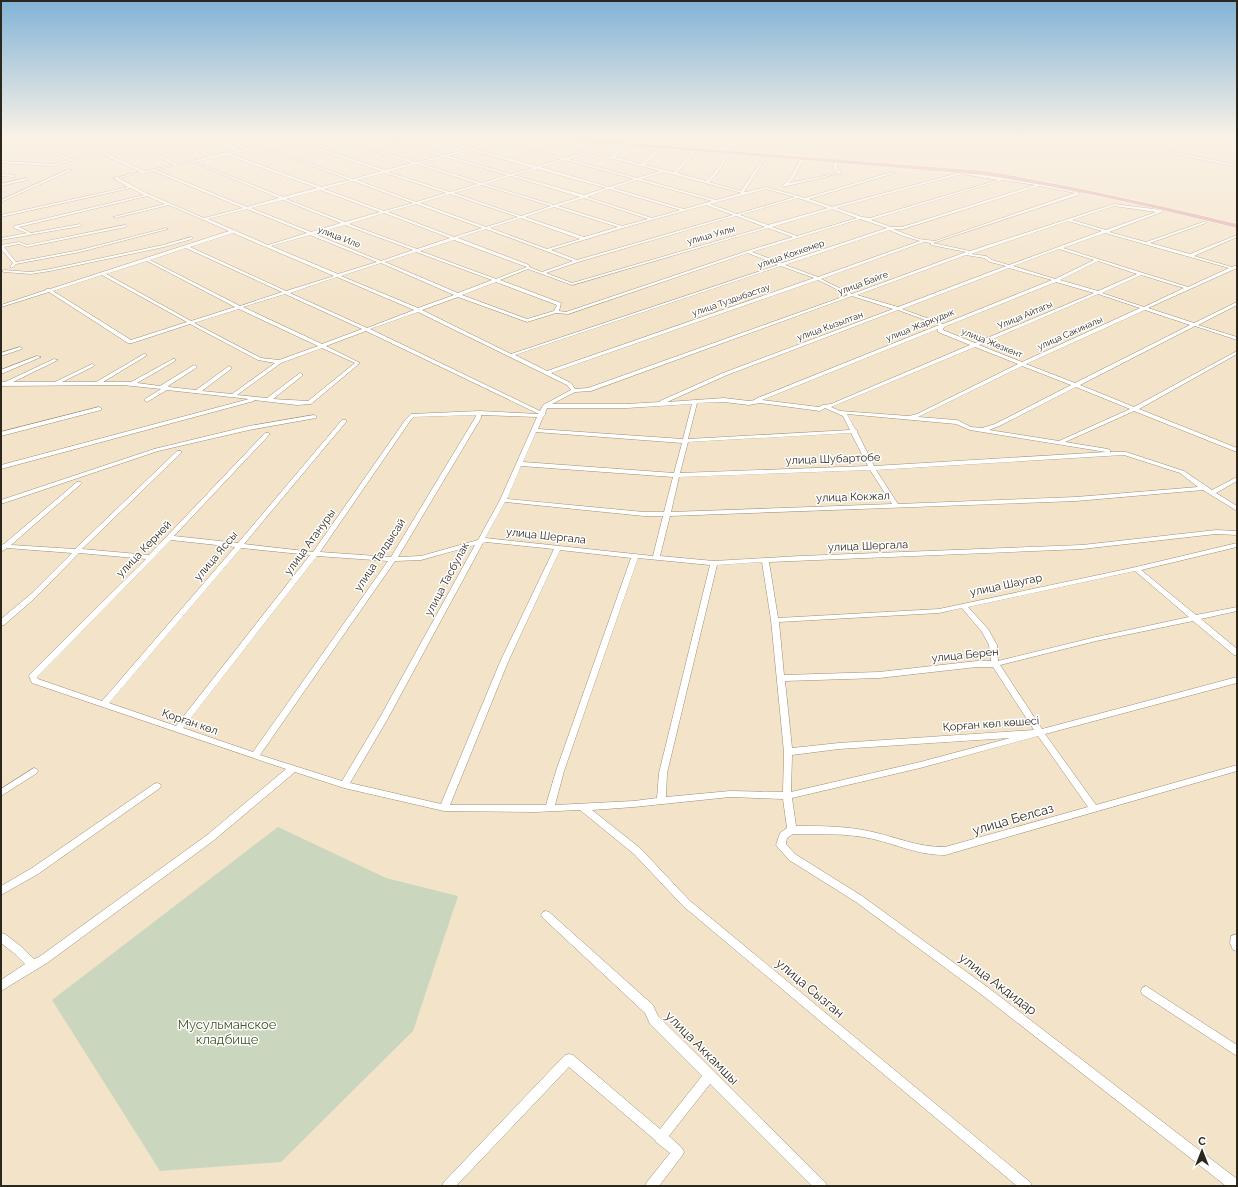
<svg xmlns="http://www.w3.org/2000/svg" width="1238" height="1187" viewBox="0 0 1238 1187" font-family="Raleway,sans-serif">
	<style>
		.green { fill: #cad7be }
		.lines { fill: none; stroke-linecap: round; stroke-linejoin: round }
		.street-casing { stroke: #9d8e76; stroke-width: 1 }
		.primary-casing { stroke: #fff; stroke-width: 1 }
		.street { fill: #fff; fill-rule: evenodd }
		.primary { fill: #dfa8a9; fill-rule: evenodd }
		.labels { text-anchor: middle; dominant-baseline: central; stroke-width: 3; stroke-linejoin: round; paint-order: stroke }
		.far-street-label { font-size: 9px; fill: #2c271d; stroke: #fff }
		.street-label { font-size: 11px; fill: #2c271d; stroke: #fff }
		.near-street-label { font-size: 13px; fill: #2c271d; stroke: #fff }
		.near-park-label { font-size: 13px; fill: #3f5426; stroke: #fff }
	</style>
	<rect width="100%" height="100%" fill="#f3e3c9"/>
	<path class="green" d="M278 827 386 878 458 896 413 1031 281 1162 160 1171 52 1000Z"/>
	<g class="lines">
		<g class="street-casing">
			<g id="street">
				<path d="M30 138H33L38 142 37 144 74 160 55 166 1 163V161L55 164 69 160 34 145V142Z"/>
				<path d="M75 138H79L112 156 144 171 174 165 121 138H124L177 164 210 157 170 138H173L213 156 226 152 228 153 244 149 219 138H222L248 148 300 138 294 140 385 170 412 163 332 138H336L416 162 441 156 384 138H387L445 155 468 149 434 138H437L472 148 496 141 484 138H489L565 158 587 152 551 143V141L590 151 621 142 623 143 621 144 625 146 615 157 641 164 656 149H658V151L644 165 674 172 696 148 697 150 677 173 706 181 714 173 730 151H732L716 175 709 182 741 191 766 154H768L744 192H746L766 187 805 198 892 172 895 173 809 199 832 207 962 172 1039 184 1080 193 1078 195 933 243 970 251 1114 204 1162 210V212L1109 232 1146 242 1206 221V223L1150 243 1190 254 1237 235V237L1194 256 1232 267 1237 265V268L1148 308 1194 323 1237 302V305L1198 325 1237 337V340L1195 326 1080 385 1134 407 1237 351V354L1139 409 1237 448V452L1134 411 1065 442 1108 449 1110 450V452H1126L1184 471 1212 490 1237 477V481L1216 493 1237 506V511L1203 490 1076 501 670 516 660 556 714 561 800 556 1082 545 1216 530 1237 531V535L1216 534 1082 549 769 562 778 618 939 609 1136 567 1237 543V547L1141 570 1196 615 1237 607V611L1201 619 1237 649V655H1234L1193 621 1096 641 1000 665 1042 729 1237 677V683L1045 734 1096 805 1237 765V771L945 855C917 855 899 845 873 839 847 833 819 834 793 834L787 838 786 844 795 854 862 896 990 989 1237 1179V1186H1226L982 995 856 902 789 860 776 845 780 833 787 828 783 799 730 797 634 807 592 810 640 848 689 900 1030 1182 1032 1186H1017L683 906 634 854 580 810 535 812 444 811 344 788 295 772 213 841 47 963 1 991V980L25 964 15 954 1 943V933L5 934 23 948 34 959 39 957 207 835 286 769 32 683 29 676 30 674 146 559 79 553 35 598 4 625H1V619L31 594 72 553 7 548 1 552V545L4 544 77 482H81L82 483 81 484 11 545 75 549 177 451H181V453L82 549 149 555 265 433H269V435L174 536 238 543 342 420H346V422L244 544 313 552 406 419 411 414 479 411 539 414 366 331 326 346 360 363 311 404 297 405 254 400V401L1 469V465L249 399 167 390 147 402 144 400 145 399 161 389 123 385 1 386V382H5L54 359 58 360 13 382H55L92 364 94 365V366L62 382H96L144 354H146V356L103 382H131L173 359H175V361L137 383 160 386 194 365 197 367 196 368 168 386 169 387 196 390 229 366 231 367V369L202 391 232 394 275 363 258 360 190 324 132 343H128L49 292 1 307V305L46 290V289H50L229 231 169 205 115 218 113 217 165 204 147 196 19 227 31 233 80 224 82 225 81 226 1 240V238L27 233 14 228V226L144 195 131 188 1 217V215L128 187 113 178 141 172 110 158ZM290 141 381 171 353 179 264 147ZM500 142 562 159 537 166 475 149ZM618 145 621 146 612 157 594 152ZM261 147 350 180 321 187 231 154ZM471 150 533 168 511 174 448 156ZM591 153 660 171 637 178 569 159ZM227 155 317 188 283 197 195 162ZM445 157 507 175 482 183 419 163ZM565 160 634 179 609 187 541 167ZM192 162 279 198 247 207 156 170ZM416 164 478 184 450 192 388 172ZM537 169 606 188 584 195 514 175ZM153 171 243 208 204 218 148 194 118 178ZM664 172 742 193 716 200 641 179ZM385 173 446 193 416 202 357 180ZM962 174 998 180 870 218 862 217 836 208ZM511 176 580 197 554 205 485 184ZM637 180 712 201 684 209 613 188ZM1003 180 1035 185 902 227H891L871 220ZM353 181 413 203 384 211 324 189ZM482 185 551 206 521 216 454 193ZM1039 186 1075 193 935 241 919 239 893 229H903ZM609 189 680 210 652 218 587 197ZM766 189 795 197 737 214 710 204ZM320 190 380 212 345 222 286 199ZM450 194 518 217 486 227 420 203ZM584 198 648 219 622 226 558 206ZM798 198 828 208 768 225 740 215ZM283 200 341 223 311 232 251 208ZM416 204 482 228 454 237 388 212ZM706 205 733 215 577 260 551 250 623 228ZM1114 206 1156 212 1106 230 1072 220ZM554 207 618 227 584 237 525 217ZM247 209 307 233 268 245 208 219ZM832 209 857 218 797 236 772 227ZM384 213 450 238 417 249 349 224ZM736 216 765 227 572 283 546 273 578 262ZM521 218 580 239 547 249 490 228ZM860 219 887 228 782 263 752 252ZM1068 221 1102 231 1009 265 992 260 986 256 971 254ZM345 225 413 250 381 261 314 234ZM768 228 793 237 747 251 566 312 559 311 561 303 500 280 528 269 572 285ZM486 229 573 261 542 272 529 267V265L458 238ZM889 230 906 237 920 241 818 277 785 265ZM233 233 334 276 286 291 190 247ZM1105 233 1229 268 1188 287 1063 248ZM310 235 377 262 338 274 271 246ZM454 240 527 267 496 279 420 251ZM924 242 931 243V245L966 252 852 294 821 279ZM186 248 282 292 240 306 150 260ZM1059 249 1094 260 1055 279 1013 266ZM416 252 492 280 458 293 385 262ZM748 253 778 265 511 354 422 310 458 297 527 322 556 313 568 314ZM966 255 984 258 990 262 1006 266 898 307 857 295ZM147 261 235 307 191 321 106 274ZM1098 261 1137 274 1098 291 1060 280ZM381 263 454 295 418 308 341 276ZM781 266 814 278 547 371 515 355ZM1009 268 1052 280 943 324 902 309ZM102 275 187 322 131 340 53 291ZM1141 275 1184 288 1144 307 1102 293ZM337 277 414 310 367 328 290 293ZM818 280 848 295 588 388 575 389 571 383 551 373ZM496 282 557 305 554 311 527 319 462 295ZM1056 282 1094 293 975 343 943 330 944 327ZM285 294 362 329 322 344 243 307ZM1098 294 1140 308 1022 362 979 345ZM852 296 893 309 723 373 660 401V402L627 404H552L575 392 591 391ZM239 309 318 346 279 360 261 358 194 323ZM898 310 939 325 755 399V400L749 401 724 398 667 402 727 375ZM1145 310 1190 325 1075 383 1026 364ZM418 312 567 385 571 390 543 405 540 411 370 329ZM938 329V332L970 345 831 404 823 405 819 407 762 400ZM975 347 1018 364 917 414 909 416 840 411 831 407ZM322 348 355 363 308 401 273 399 302 376V374L300 373 267 398 237 395 281 363ZM1022 366 1071 385 995 424 982 428 971 427 957 420 918 417ZM1076 387 1130 409 1059 441 989 430 999 426ZM724 402 749 405 760 403 820 411 825 408 843 416 850 430 688 439 697 403ZM692 404 683 439 538 429 543 417 546 414 545 413 547 408H627ZM847 414 956 424 970 430 1106 452 874 466 857 432 858 431 855 429ZM476 415 475 418 391 557 320 552 410 421 414 417ZM481 415 537 417 500 500 478 540 421 556 398 557 481 418ZM536 432 682 443 674 473 523 462ZM851 433 868 466 680 473 688 442ZM1124 455 1180 473 1198 487 1076 497 898 504 876 470ZM521 466 673 477 664 512H644L507 499ZM870 470 892 504 671 512 679 477ZM505 502 644 516H663L653 556 485 538ZM171 540 235 547 102 701 38 679 37 677ZM486 542 554 549 500 662 441 804 350 783 387 720 483 543ZM475 545 379 719 342 781 260 755 395 561 421 560ZM241 548 310 555 176 726 109 703ZM560 550 631 558 556 771 546 805H450L508 662ZM317 556 388 561 253 752 183 728ZM638 558 710 565 659 773 657 798 634 801 555 805 564 771ZM762 562 771 620 784 752 783 792 730 791 666 797 667 773 717 565ZM1135 571 1189 617 1096 637 998 661 997 645 988 629 968 607ZM962 608 982 632 989 645 991 661H977L879 672 784 675 779 622 939 613ZM977 667H993L1034 730 839 743 792 748 785 681 879 678ZM1038 736 1088 807 945 847C917 847 899 838 873 832 848 826 821 826 796 826L792 798 920 768ZM1010 738 920 762 791 792 792 755 839 749Z"/>
				<path d="M595 138H599L594 140Z"/>
				<path d="M1142 138H1146L1138 144 1237 165V167L1134 145V143Z"/>
				<path d="M801 157 804 158 793 179 789 183 838 173 833 168 835 161 837 160 839 161 837 168 842 173 783 187V185L790 179Z"/>
				<path d="M69 169 72 170 1 202V200Z"/>
				<path d="M1 174 14 175 16 176 14 177 1 176Z"/>
				<path d="M26 178 27 180 1 186V184Z"/>
				<path d="M125 225 127 226 126 227 27 247 19 244 4 247 16 262 80 250 166 228 168 229 80 252 16 264 12 268 10 267 13 263 1 249V245L19 242 27 245Z"/>
				<path d="M191 237 193 238 192 239 164 247 50 271 31 274 4 272 2 271 4 270 31 272 50 269 163 245Z"/>
				<path d="M20 347 22 348V349L1 356V353Z"/>
				<path d="M37 356 41 357 1 374V370Z"/>
				<path d="M99 407 101 408V410L1 436V432Z"/>
				<path d="M314 415 317 417 316 418 249 430 158 451 1 504V500L154 449 249 426Z"/>
				<path d="M34 768 37 769 38 771 37 773 1 796V789Z"/>
				<path d="M157 783 160 784 161 786 160 788 38 874 1 895V886L32 868 154 784Z"/>
				<path d="M546 911 549 912 653 1005 658 1016 825 1182 827 1186H812L710 1084 669 1136 682 1148 684 1152 682 1156 659 1186H645L647 1182 670 1153 656 1142 655 1140 569 1067 456 1186H442L444 1182 565 1055 569 1054 573 1055 660 1129 702 1076 650 1024 645 1013 543 918 541 915 543 912Z"/>
				<path d="M1237 934V951L1233 950 1230 943 1231 936Z"/>
				<path d="M1146 986 1237 1045V1056L1142 994 1141 991 1142 988Z"/>
			</g>
		</g>
		<g class="primary-casing">
			<path id="primary" d="M549 138H565L984 171C1069 185 1153 204 1237 224V228C1153 207 1069 188 984 175L551 139Z"/>
		</g>
		<use href="#street" class="street"/>
		<use href="#primary" class="primary"/>
	</g>
	<linearGradient id="sky" x2="0" y2="1"><stop stop-color="#82b3d6"/><stop offset="0.45" stop-color="#faf2e7"/><stop offset="1" stop-color="#faf2e7" stop-opacity="0"/></linearGradient>
	<rect width="1238" height="304" fill="url(#sky)"/>
	<g class="labels">
		<g class="far-street-label">
			<text transform="translate(711 235) rotate(-16)">улица Уялы</text>
			<text transform="translate(339 237) rotate(21)">улица Иле</text>
			<text transform="translate(791 254) rotate(-19)">улица Коккемер</text>
			<text transform="translate(863 283) rotate(-20)">улица Байге</text>
			<text transform="translate(731 300) rotate(-19)">улица Туздыбастау</text>
			<text transform="translate(1025 315) rotate(-23)">Улица Айтагы</text>
			<text transform="translate(920 325) rotate(-22)">улица Жаркудык</text>
			<text transform="translate(830 326) rotate(-20)">улица Кызылтан</text>
			<text transform="translate(1070 333) rotate(-24)">улица Сакиналы</text>
			<text transform="translate(992 343) rotate(22)">улица Жезкент</text>
		</g>
		<g class="street-label">
			<text transform="translate(833 459) rotate(-2)">улица Шубартобе</text>
			<text transform="translate(853 497) rotate(-2)">улица Кокжал</text>
			<text transform="translate(546 536) rotate(6)">улица Шергала</text>
			<text transform="translate(310 542) rotate(-54)">улица Атануры</text>
			<text transform="translate(868 546) rotate(-2)">улица Шергала</text>
			<text transform="translate(144 549) rotate(-46)">улица Керней</text>
			<text transform="translate(380 555) rotate(-57)">улица Талдысай</text>
			<text transform="translate(216 556) rotate(-50)">улица Яссы</text>
			<text transform="translate(447 579) rotate(-62)">улица Тасбулак</text>
			<text transform="translate(1006 585) rotate(-12)">улица Шаугар</text>
			<text transform="translate(965 655) rotate(-6)">улица Берен</text>
			<text transform="translate(190 722) rotate(19)">Қорған көл</text>
			<text transform="translate(991 724) rotate(-4)">Қорған көл көшесі</text>
		</g>
		<g class="near-street-label">
			<text transform="translate(1013 819) rotate(-16)">улица Белсаз</text>
			<text transform="translate(998 984) rotate(37)">улица Акдидар</text>
			<text transform="translate(810 988) rotate(40)">улица Сызган</text>
			<text transform="translate(702 1048) rotate(45)">улица Аккамшы</text>
		</g>
		<g class="near-park-label">
			<text x="227" y="1024">Мусульманское<tspan x="227" dy="15">кладбище</tspan></text>
		</g>
	</g>
	<rect width="1238" height="1187" fill="none" stroke="#2c271d" stroke-width="4"/>
	<g transform="translate(1202 1151)" stroke="#ffffff" stroke-width="3" paint-order="stroke">
	<path d="M0-3L7 15L0 10L-7 15Z" fill="#2c271d"/>
	<text y="-6" font-size="11" font-weight="bold" text-anchor="middle" fill="#2c271d">С</text>
	</g>
</svg>
